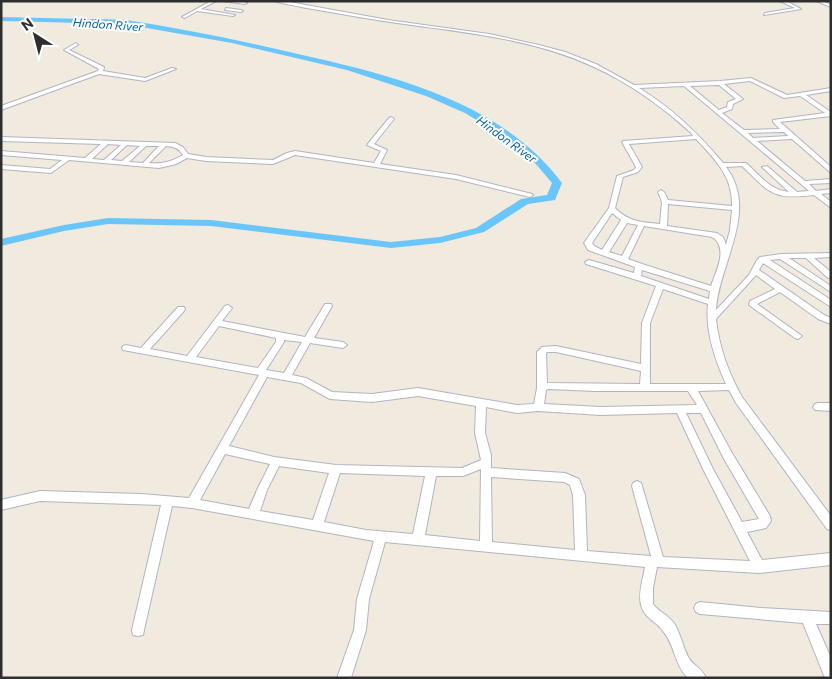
<svg xmlns="http://www.w3.org/2000/svg" width="832" height="679" viewBox="0 0 832 679" font-family="Commissioner,sans-serif">
	<style>
		.lines { fill: none; stroke-linecap: round; stroke-linejoin: round }
		.river { fill: #6ac6fa; fill-rule: evenodd }
		.minor-casing { stroke: #b3b4c2; stroke-width: 2 }
		.minor { fill: #fff; fill-rule: evenodd }
		.labels { text-anchor: middle; dominant-baseline: central; stroke-width: 4; stroke-linejoin: round; paint-order: stroke }
		.far-water-label { font-size: 12px; font-style: italic; fill: #0063af; stroke: #fff }
	</style>
	<rect width="100%" height="100%" fill="#f0eadf"/>
	<g class="lines">
		<path class="river" d="M1 17C29 18 57 18 84 19 98 19 112 19 126 20 179 28 233 39 285 51 382 73 499 98 562 183L555 200 528 204 484 232 440 243 391 248 211 226 108 224 64 231 1 246V239L64 225 108 218 211 220 391 242 440 237 476 228 521 199 547 195 552 183 530 157 499 134 465 113 426 96 347 70 232 43 124 24 1 21Z"/>
		<g class="minor-casing">
			<g id="minor">
				<path d="M211 1H216L201 9 235 15 233 16 197 11 185 18 182 17Z"/>
				<path d="M222 1H239L247 3 245 4Z"/>
				<path d="M275 1H284L388 20 489 34 539 45 565 52 596 64 634 85 720 81 751 78 787 95 831 88V91L806 95 831 112V116L780 122 831 167V173L792 139 757 141 805 181 831 179V183L809 184 816 191 831 189V193L821 194 831 202V208L814 195C772 200 770 193 742 166L726 167C759 210 720 262 716 308V310L749 275 757 260 760 257 781 254 831 253V257L814 258 831 272V278H828L806 258H789L831 286V292L780 259 770 260 831 300V307L763 263 759 270 824 315 831 318V324L818 319 780 292 757 304 802 336 798 339 795 338 749 305 750 301 775 289 756 275 716 319C719 347 729 374 742 397L831 516V530L827 529 736 403 729 390 698 391 732 453 770 516 771 521 766 528 747 532 762 560 831 553V565L759 573 657 567 653 588V604C659 612 668 615 674 623 681 634 683 649 690 660 695 666 703 670 706 678H688C674 664 675 645 663 631 656 621 644 618 641 605 638 593 643 579 645 567L385 542 369 599 366 630 351 678H337L354 630 357 599 374 541 192 508 172 506 144 630 143 635 138 636 133 635 132 630 161 505 40 501 1 510V500L40 491 141 494 189 498 259 375 123 350 122 348 123 346 126 345 141 348 178 307H184L185 309 184 311 150 349 187 356 225 306 228 305 232 308 222 321 305 337 325 304H331L332 306 314 338 343 342 347 345 343 348 310 343 292 375 306 378 332 392 372 394 418 388 517 405 534 404 537 388V352L542 347 556 346 641 364 642 323 656 286 586 264 585 262 589 260 634 273 635 267 588 250 584 243 609 208 617 176 634 170 636 167 622 142 623 141 693 136 691 133C663 107 629 83 594 67 519 32 434 31 353 16 336 13 318 10 301 7 293 5 283 4 275 1ZM750 81 784 98 800 96 825 113 773 120V122L780 129 744 130 722 113 732 109 733 104 743 99 724 84ZM719 85 736 99 728 102 727 107 719 110 690 86ZM684 86 801 184 809 191 797 192 767 166 762 167 789 192C769 190 760 175 746 163H723C699 134 672 108 639 88ZM784 132 788 136 753 138 748 133ZM696 139C715 159 733 177 732 206L668 200 664 192 661 190 658 192 662 202 660 224C641 222 629 222 615 208L623 177 638 172 642 167 629 144ZM668 204 732 210 730 230 726 245 723 237 717 233 667 226ZM612 213 621 220 602 250 594 246 592 243ZM627 223 638 225 622 256 609 252ZM644 226 712 237C729 248 716 271 711 286L642 264 628 259ZM642 270 710 291 709 299 641 276ZM663 289 708 304C705 331 715 360 726 384H650V323ZM219 326 276 338V342L258 368 196 357ZM284 340 302 342 284 373 266 370 284 342ZM547 352H556L641 371 640 384 547 383 546 353ZM267 377 301 383 330 399 372 402 418 396 476 406 475 433 481 460 462 468 336 465 274 457 229 446ZM548 389 595 391H688L697 405 601 407 544 404 546 390ZM486 407 517 413 538 411 601 415 677 413 704 471 750 561 663 557 642 486 641 483 637 481 633 483 632 486 651 556 587 551 585 495 579 479 565 473 491 468V455L485 433ZM686 413H701L724 459 759 519 742 522 713 469ZM225 454 270 464 257 490 249 509 200 500ZM279 466 329 473 313 520 260 511 267 490ZM481 469 480 541 425 535 436 476H463ZM340 473 425 476 413 534 366 530 324 522ZM491 477 564 482 570 485 573 495 575 550 492 542Z"/>
				<path d="M780 1H786L801 9 764 15 765 13 795 8Z"/>
				<path d="M816 1H822L831 5V7Z"/>
				<path d="M226 8 241 10 243 11 241 12 225 10Z"/>
				<path d="M76 43 78 45 69 50 104 67 103 71 145 78 172 68 176 69 145 81 99 74 1 110V106L98 71 99 69 64 50Z"/>
				<path d="M391 117 394 119 374 144 387 150 380 164 456 175 532 194 533 195 530 197 456 179 295 155 273 164 206 161 187 158 176 164 159 168 69 160 51 173 1 169V165L50 169 62 160 1 155V151L85 158 101 144 1 141V137L175 143 183 147 188 154 206 157 273 160 287 153 295 151 374 163 381 151 367 145 389 118ZM108 144 121 145 104 160 92 159ZM127 145 140 146 122 161 111 160ZM146 146H159L143 163 129 162ZM166 146C175 147 178 148 183 155 171 162 162 164 149 163Z"/>
				<path d="M818 403H831V411L815 410 813 407 815 404Z"/>
				<path d="M700 602 761 608 831 612V624H816L831 658V678H825L803 623 700 614 696 612 694 608 696 604Z"/>
			</g>
		</g>
		<use href="#minor" class="minor"/>
	</g>
	<g class="labels">
		<g class="far-water-label">
			<text transform="translate(108 24) rotate(4)">Hindon River</text>
			<text transform="translate(507 139) rotate(36)">Hindon River</text>
		</g>
	</g>
	<rect width="832" height="679" fill="none" stroke="#2e2e2e" stroke-width="5"/>
	<g transform="translate(35 35) rotate(324)" stroke="#ffffff" stroke-width="4" paint-order="stroke">
	<path d="M0-4L9 19L0 12L-9 19Z" fill="#2e2e2e"/>
	<text y="-8" font-size="14" font-weight="bold" text-anchor="middle" fill="#2e2e2e">N</text>
	</g>
</svg>
